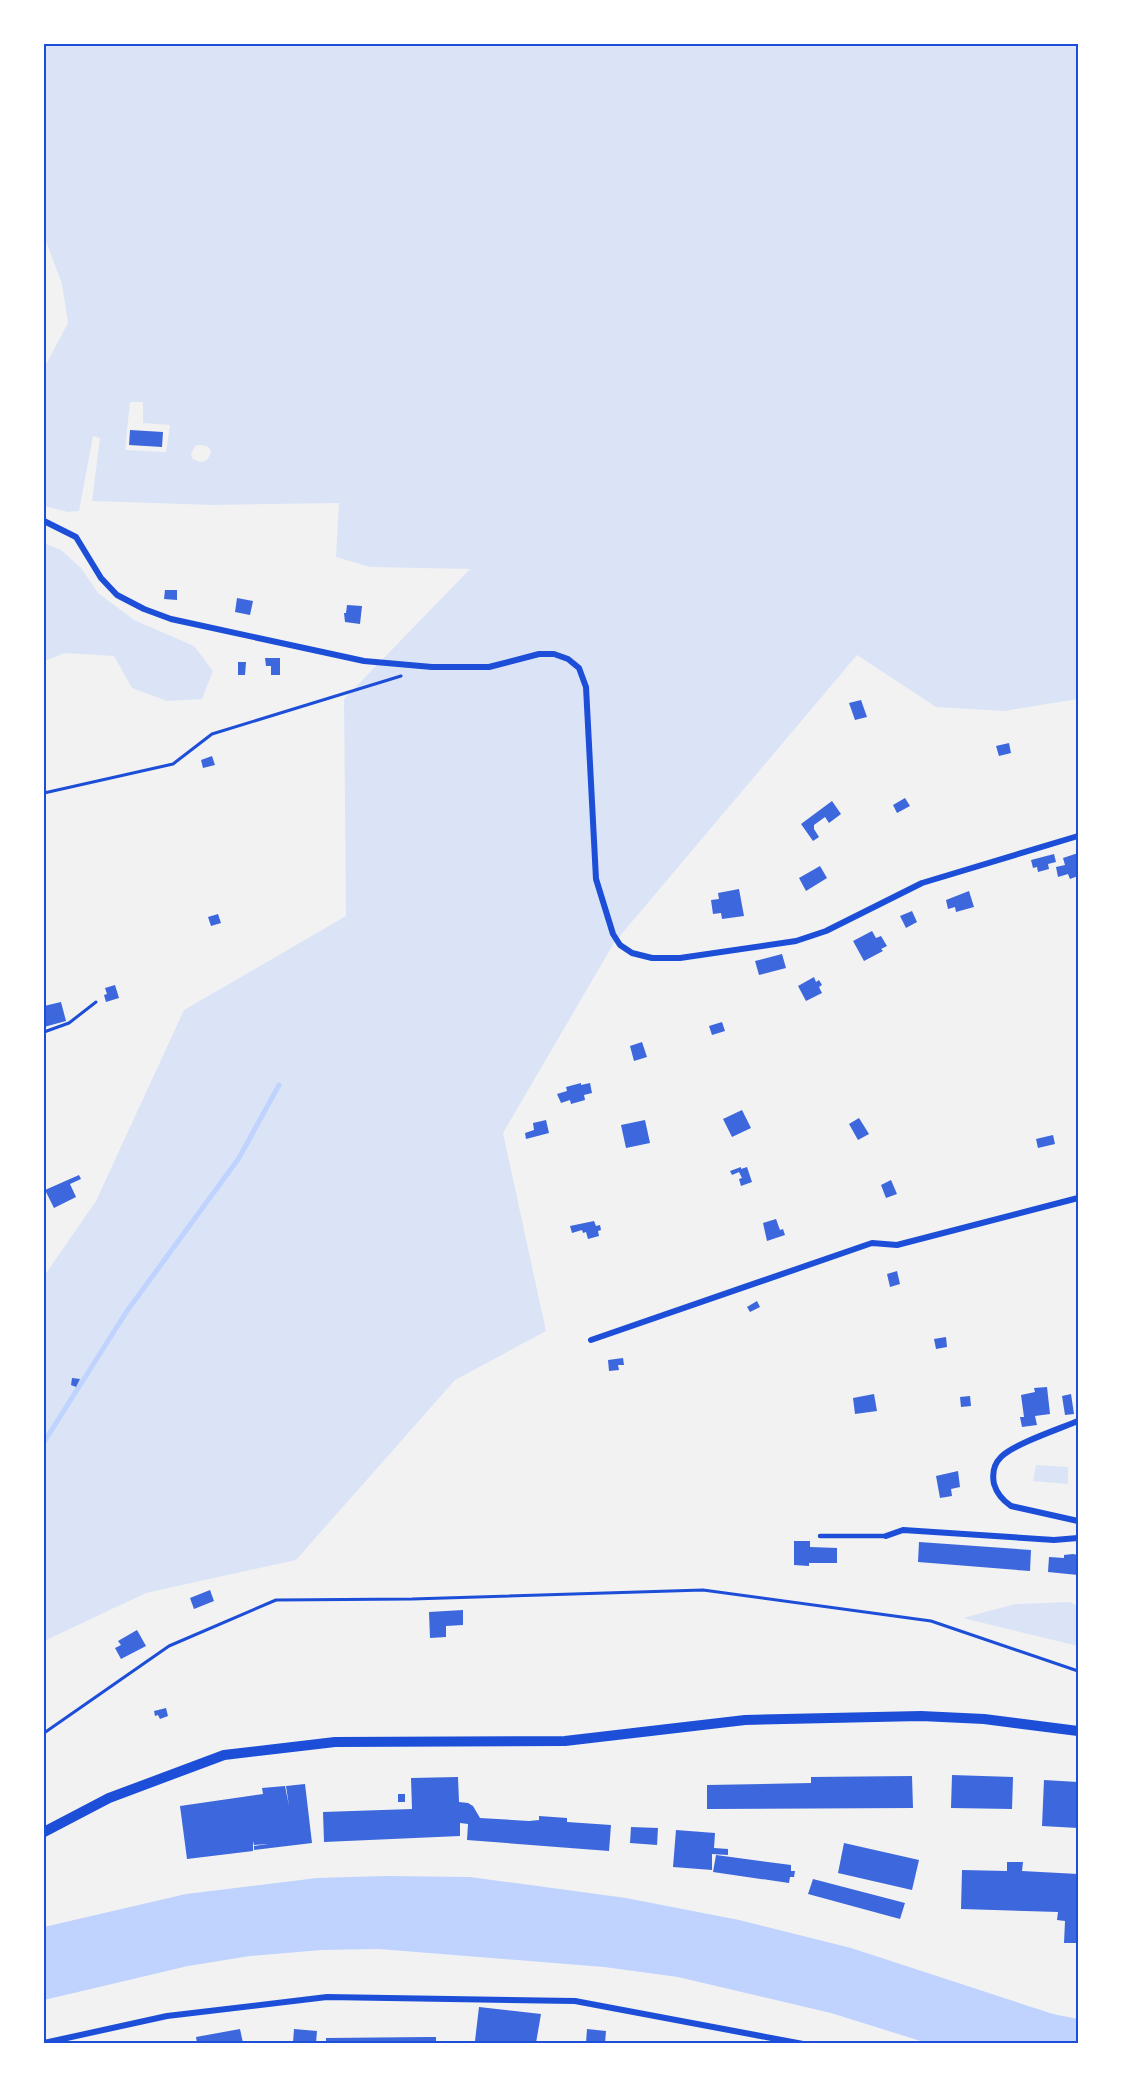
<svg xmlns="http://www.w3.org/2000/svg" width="1122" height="2087" viewBox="0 0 1122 2087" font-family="Lora,serif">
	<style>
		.green { fill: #dbe4f7; fill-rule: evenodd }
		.water { fill: #bfd3fe }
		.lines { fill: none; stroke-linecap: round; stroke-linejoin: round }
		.stream { stroke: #bfd3fe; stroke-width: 5 }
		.building { fill: #3d67dc }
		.path { stroke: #1d4ed8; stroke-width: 3 }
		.service { stroke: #1d4ed8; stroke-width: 4.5 }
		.minor { stroke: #1d4ed8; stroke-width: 6 }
		.tertiary { stroke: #1d4ed8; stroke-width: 10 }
		.neatline { fill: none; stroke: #1d4ed8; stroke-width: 2 }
	</style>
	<rect width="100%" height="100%" fill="#f2f2f2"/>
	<g class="green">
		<path d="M44 44H1078V699L1004 711 936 707 857 655 614 943 503 1133 546 1331 455 1380 296 1560 146 1593 44 1641V1276L96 1201 184 1010 346 916 344 699 470 569 370 567 336 557 339 503 213 505 92 501 100 438 93 436 79 511 68 512 44 506V368L68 323 62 284 44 236ZM130 402H143V423L170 425 166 452 125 450ZM199 445 207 446 211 451C209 462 201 465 192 458L191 454 195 446Z"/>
		<path d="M44 543 61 550 81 568 98 593 134 620 194 646 213 671 202 699 167 701 132 688 114 656 65 653 44 661Z"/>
		<path d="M1036 1465 1068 1467V1484L1033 1481Z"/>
		<path d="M1070 1602 1078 1606V1646L963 1618 1015 1604Z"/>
	</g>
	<path class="water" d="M386 1876 470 1877 626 1898 739 1920 851 1948 1053 2014 1078 2019V2043H927L831 2013 678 1977 604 1967 379 1949 321 1950 250 1956 188 1966 44 2000V1927L186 1894 317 1878Z"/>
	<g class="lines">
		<path class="stream" d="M44 1442 127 1311 239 1158 279 1085"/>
	</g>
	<g class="building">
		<path d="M130 430 163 432 162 447 129 445Z"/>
		<path d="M165 590H177V600L164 599Z"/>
		<path d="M237 598 253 601 250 615 235 612Z"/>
		<path d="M347 605 362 606 360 624 345 622 344 613H346Z"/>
		<path d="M265 658H280V675H271V666H266Z"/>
		<path d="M238 662H246L245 675H238Z"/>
		<path d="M861 700 867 717 855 720 849 703Z"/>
		<path d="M1009 743 1011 753 999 756 996 746Z"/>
		<path d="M212 756 215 765 203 768 201 760Z"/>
		<path d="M905 798 910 806 897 813 893 805Z"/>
		<path d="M832 801 841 814 829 823 825 817 814 825V829L819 837 813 841 801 824Z"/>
		<path d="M1078 853V876L1070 879 1068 874 1058 877 1056 867 1065 865 1063 858Z"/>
		<path d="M1054 854 1056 862 1048 864 1049 869 1038 872 1037 867 1033 868 1031 860Z"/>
		<path d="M820 866 827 878 806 891 799 878Z"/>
		<path d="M739 889 744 916 722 919 721 913 713 914 711 900 719 899 718 893Z"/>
		<path d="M969 891 974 907 956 912 955 907 948 909 946 900Z"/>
		<path d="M912 911 917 922 906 928 900 916Z"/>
		<path d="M218 914 221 923 211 926 208 917Z"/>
		<path d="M872 931 876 938 881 936 887 946 881 949 883 951 864 961 853 941Z"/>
		<path d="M782 954 786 968 759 975 755 961Z"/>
		<path d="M814 977 816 982 819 980 822 985 819 987 822 993 806 1001 798 986Z"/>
		<path d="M115 985 119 998 106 1002 104 995 107 994 105 988Z"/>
		<path d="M61 1002 66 1021 44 1027V1006Z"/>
		<path d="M722 1022 725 1031 712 1035 709 1026Z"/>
		<path d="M642 1042 647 1057 634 1061 630 1046Z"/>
		<path d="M581 1083V1085L590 1083 592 1093 584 1095 585 1100 571 1104 570 1100 561 1103 557 1094 567 1091 566 1087Z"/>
		<path d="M742 1110 751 1128 732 1137 723 1119Z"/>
		<path d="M859 1118 869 1134 858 1140 849 1124Z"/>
		<path d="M546 1120 549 1133 526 1139 525 1133 534 1130 533 1123Z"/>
		<path d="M645 1120 650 1143 626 1148 621 1125Z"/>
		<path d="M1053 1135 1055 1144 1038 1148 1036 1139Z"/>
		<path d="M741 1167V1169L747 1167 752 1182 741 1186 739 1179 742 1178 739 1172 732 1175 730 1171Z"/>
		<path d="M79 1175 81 1179 70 1184 76 1197 54 1208 45 1190Z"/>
		<path d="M891 1180 897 1194 886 1198 881 1185Z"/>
		<path d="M776 1219 780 1230 783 1229 785 1235 767 1241 763 1223Z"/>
		<path d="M594 1221 596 1226 600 1225 601 1230 598 1231 599 1236 588 1239 586 1232 583 1233 582 1230 572 1233 570 1226Z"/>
		<path d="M897 1271 900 1284 890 1287 887 1274Z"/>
		<path d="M757 1301 760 1307 750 1312 747 1307Z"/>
		<path d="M946 1337 947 1347 936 1349 934 1339Z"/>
		<path d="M623 1358 624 1365H618L619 1370 609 1371 608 1360Z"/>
		<path d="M72 1378 80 1379 76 1387 71 1385Z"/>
		<path d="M1047 1387 1050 1414 1035 1416 1037 1425 1022 1427 1020 1417H1024L1021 1395 1035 1392 1034 1388Z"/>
		<path d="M874 1394 877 1411 855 1414 853 1398Z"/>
		<path d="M1071 1394 1074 1414 1065 1415 1062 1396Z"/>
		<path d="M970 1396 971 1406 961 1407 960 1397Z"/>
		<path d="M958 1471 960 1487 951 1489 952 1496 940 1498 936 1476Z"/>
		<path d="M794 1541H810V1547L837 1548V1563H809V1566L794 1565Z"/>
		<path d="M919 1542 1031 1550 1030 1571 918 1562Z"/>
		<path d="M1073 1554 1078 1555V1575L1048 1572 1049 1557 1064 1558V1555Z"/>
		<path d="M210 1590 214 1601 194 1609 190 1598Z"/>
		<path d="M463 1610V1625L446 1626V1637L430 1638 429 1612Z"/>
		<path d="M137 1630 146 1646 121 1659 115 1648 121 1645 118 1641Z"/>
		<path d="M166 1708 168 1716 160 1719 158 1715 155 1716 154 1711Z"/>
		<path d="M952 1775 1013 1777 1012 1809 951 1808Z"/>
		<path d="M912 1776 913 1808 707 1809V1785L811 1783V1777Z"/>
		<path d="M458 1777 459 1802 468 1803 473 1806 480 1818 529 1821 539 1820V1816L567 1818V1822L611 1825 609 1851 467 1840 468 1824 460 1823V1836L324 1842 323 1812 412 1809 411 1778Z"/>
		<path d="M1044 1780 1078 1782V1828L1042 1826Z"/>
		<path d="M305 1784 312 1843 254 1850V1846L268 1844 254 1845 253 1841V1851L187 1859 180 1806 263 1794 262 1788 285 1786 289 1806 286 1786Z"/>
		<rect x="398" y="1794" width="7" height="8"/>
		<path d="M631 1827 658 1828 657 1845 630 1843Z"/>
		<path d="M676 1830 715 1833 714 1848 728 1849V1855L712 1854V1870L673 1867Z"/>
		<path d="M844 1843 919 1860 912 1890 838 1873Z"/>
		<path d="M716 1855 791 1865V1871H795L794 1877H790L789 1883 713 1872Z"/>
		<path d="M1007 1862H1023L1022 1871 1078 1874V1943H1064L1065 1921 1057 1920 1058 1912 961 1909 962 1870 1007 1871Z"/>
		<path d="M813 1879 905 1903 900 1919 808 1894Z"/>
		<path d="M479 2007 541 2014 536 2043H493L475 2041Z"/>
		<path d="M240 2029 243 2043H197L196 2037Z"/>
		<path d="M294 2029 317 2031 316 2043H293Z"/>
		<path d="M587 2029 606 2031 605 2043H586Z"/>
		<path d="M428 2037H436V2043H326V2038Z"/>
	</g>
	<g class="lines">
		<g class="path">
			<path d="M44 793 173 764 212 734 401 676"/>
			<path d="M44 1032 69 1023 96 1002"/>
			<path d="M44 1733 169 1646 276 1600 412 1599 703 1590 931 1621 1078 1671"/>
		</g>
		<path class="service" d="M820 1536H886"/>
		<g class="minor">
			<path d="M44 521 76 537 101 578 117 595 144 609 171 619 364 661 432 667H489L539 654H554L568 659 579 668 586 687 596 879 613 934 620 945 632 953 652 958H680L796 941 826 931 922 883 1078 836"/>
			<path d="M591 1340 872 1243 897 1245 1078 1198"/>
			<path d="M1078 1421C1059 1429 1014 1444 1001 1457 993 1465 992 1474 994 1484 997 1494 1002 1500 1011 1506L1078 1521"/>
			<path d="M886 1536 903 1530 1054 1540 1078 1538"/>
			<path d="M44 2043 167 2016 327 1997 575 2001 803 2044"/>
		</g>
		<path class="tertiary" d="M44 1832 109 1798 224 1755 335 1742 565 1741 745 1720 921 1716 984 1719 1078 1731"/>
	</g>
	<rect width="1122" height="2087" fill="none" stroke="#ffffff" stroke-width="90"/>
	<rect x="45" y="45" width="1032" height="1997" class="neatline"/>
</svg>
